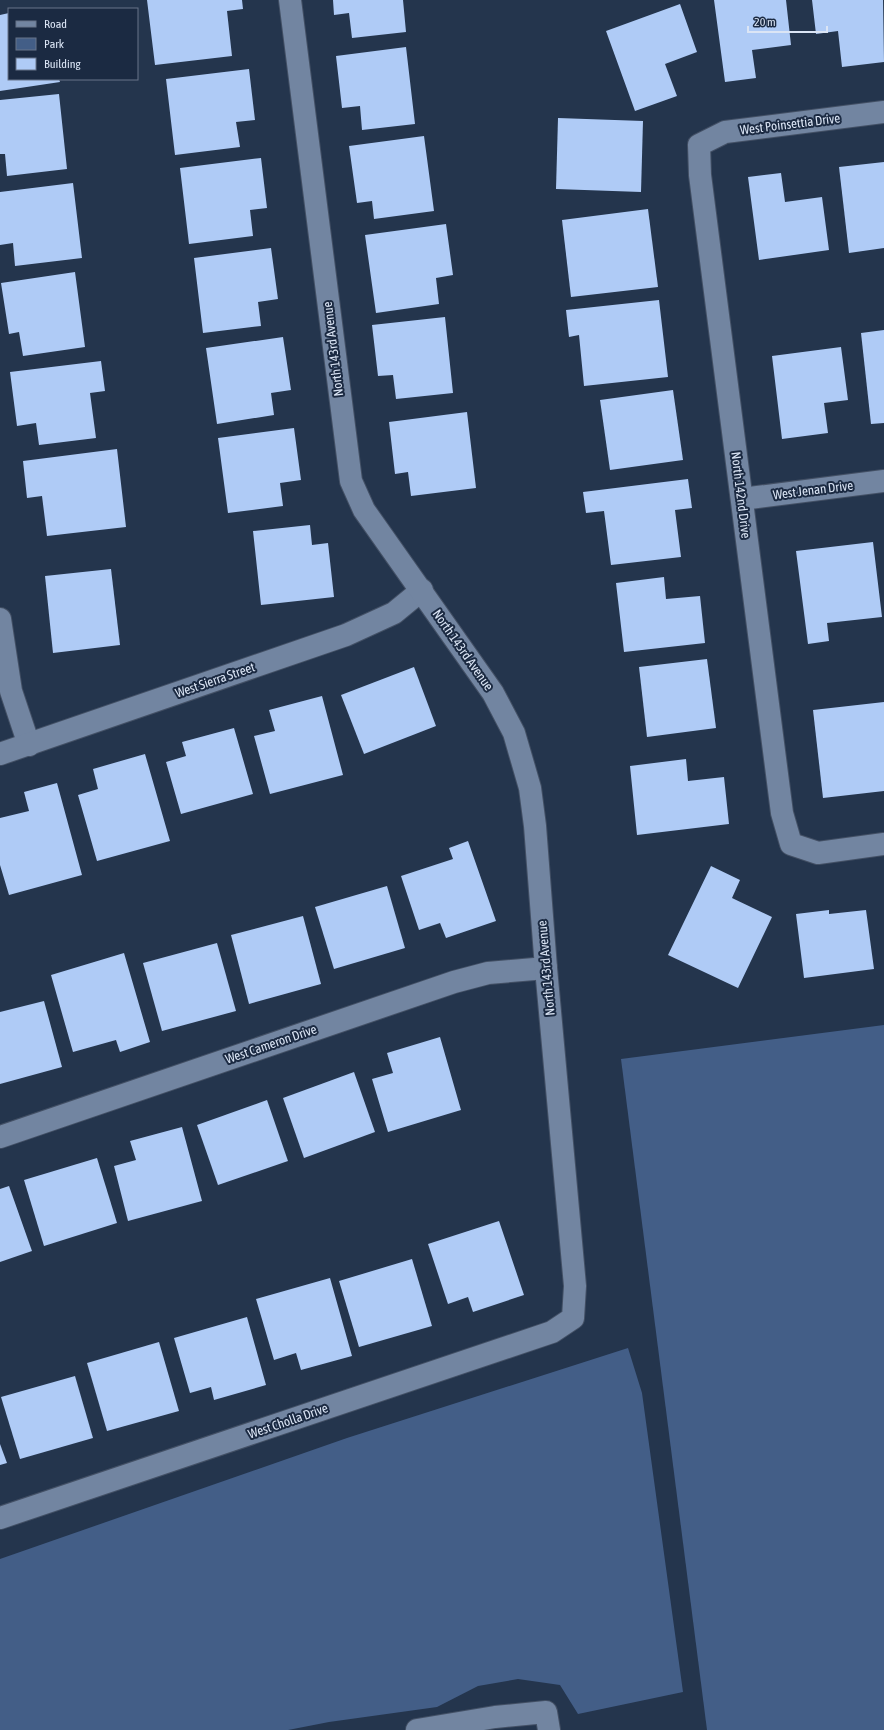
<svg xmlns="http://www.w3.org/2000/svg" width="884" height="1730" viewBox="0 0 884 1730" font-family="'Asap Condensed',sans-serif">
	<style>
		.green { fill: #435e87 }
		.building { fill: #afcbf6 }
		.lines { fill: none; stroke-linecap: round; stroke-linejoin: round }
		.minor-casing { stroke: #435065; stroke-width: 24 }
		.minor { stroke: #7285a1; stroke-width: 22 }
		.labels { text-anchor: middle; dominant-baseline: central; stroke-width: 4; stroke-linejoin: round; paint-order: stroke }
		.street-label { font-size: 13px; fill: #dbe5f5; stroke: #1b2a42 }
	</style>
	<rect width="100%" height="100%" fill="#24354d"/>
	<g class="green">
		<path d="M884 1025V1730H707L621 1059Z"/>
		<path d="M628 1348 642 1393 683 1692 578 1714 560 1685 518 1679 478 1686 437 1707 329 1722 288 1730H0V1559L347 1438Z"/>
	</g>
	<g class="building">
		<path d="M147 0H242L243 9 227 11 232 56 155 65Z"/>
		<path d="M333 0H403L406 32 352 38 349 13 334 15Z"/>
		<path d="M714 0H786L791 45 752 50 756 78 725 82Z"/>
		<path d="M812 0H883L884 62 842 67 838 31 816 34Z"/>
		<path d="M680 4 697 52 665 64 677 96 635 111 606 31Z"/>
		<path d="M9 13V79H59L60 82 0 91V15Z"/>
		<path d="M406 47 415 124 362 130 360 106 342 108 336 56Z"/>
		<path d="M249 69 255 120 236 122 240 147 175 155 166 79Z"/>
		<path d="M59 94 67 169 7 176 5 154H0V100Z"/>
		<path d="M558 118 643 121 641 192 556 189Z"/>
		<path d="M424 136 434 211 374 219 372 201 357 203 349 146Z"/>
		<path d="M261 158 267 208 250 210 253 236 189 244 180 168Z"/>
		<path d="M884 162V248L849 253 839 167Z"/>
		<path d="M781 173 785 202 822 197 829 250 759 260 748 177Z"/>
		<path d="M73 183 82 258 15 266 13 243 0 245V192Z"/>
		<path d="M648 209 658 287 571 297 562 220Z"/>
		<path d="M446 224 453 275 436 278 439 304 376 313 365 235Z"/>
		<path d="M271 248 278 299 258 302 261 326 203 333 194 258Z"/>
		<path d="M75 272 85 347 23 356 19 332 9 334 1 283Z"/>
		<path d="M659 300 668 377 584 386 579 335 569 337 566 310Z"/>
		<path d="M445 317 453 393 396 399 393 375 378 376 372 325Z"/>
		<path d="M884 330V423L871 424 861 333Z"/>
		<path d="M283 337 291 390 271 393 274 415 217 424 206 348Z"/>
		<path d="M841 347 848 400 824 403 828 433 782 439 772 356Z"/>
		<path d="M101 361 105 391 90 393 96 438 39 445 36 423 17 426 10 372Z"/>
		<path d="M673 390 683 460 610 470 600 400Z"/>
		<path d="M467 412 476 488 411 496 408 472 395 474 389 422Z"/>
		<path d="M294 428 301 480 280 483 283 506 228 513 218 438Z"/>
		<path d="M117 449 126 527 47 536 42 496 27 498 23 461Z"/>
		<path d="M688 479 692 508 675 510 681 557 611 565 604 511 586 513 583 492Z"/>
		<path d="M310 525 312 545 328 543 334 597 261 605 253 531Z"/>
		<path d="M873 542 882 617 827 623 829 641 808 644 796 551Z"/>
		<path d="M111 569 120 645 53 653 45 576Z"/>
		<path d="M664 577 666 599 700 596 705 643 624 652 616 583Z"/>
		<path d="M707 659 716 728 647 737 639 667Z"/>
		<path d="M414 667 436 726 364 754 341 695Z"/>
		<path d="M322 696 343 775 270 794 254 736 275 731 269 710Z"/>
		<path d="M884 702V791L823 798 813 710Z"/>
		<path d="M234 728 253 794 181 814 166 762 186 756 182 742Z"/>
		<path d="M145 754 170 841 97 861 78 795 98 789 93 769Z"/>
		<path d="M686 759 688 781 724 777 729 824 637 835 630 766Z"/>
		<path d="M57 783 82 875 9 895 0 865V818L29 811 24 792Z"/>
		<path d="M468 841 496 921 446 938 440 923 419 930 401 876 453 859 449 848Z"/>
		<path d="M711 866 740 880 732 898 772 917 738 988 668 955Z"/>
		<path d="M387 886 405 948 334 969 315 907Z"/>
		<path d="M829 910V914L866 910 874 969 804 978 796 914Z"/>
		<path d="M303 916 321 984 249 1004 231 935Z"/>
		<path d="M217 943 236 1011 162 1031 143 963Z"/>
		<path d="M124 953 150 1042 120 1052 116 1040 73 1052 51 975Z"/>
		<path d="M44 1001 62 1067 0 1084V1012Z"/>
		<path d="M440 1037 461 1110 388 1132 372 1079 393 1073 387 1053Z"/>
		<path d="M354 1072 375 1132 304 1158 283 1098Z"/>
		<path d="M267 1100 288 1161 218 1185 197 1125Z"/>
		<path d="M182 1127 202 1201 128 1221 114 1166 136 1160 130 1141Z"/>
		<path d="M97 1158 117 1223 44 1246 24 1180Z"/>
		<path d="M9 1186 32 1251 0 1262V1189Z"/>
		<path d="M499 1221 524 1295 473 1312 468 1297 448 1304 428 1244Z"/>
		<path d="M412 1259 432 1326 359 1347 339 1281Z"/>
		<path d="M330 1278 352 1356 301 1370 296 1353 274 1360 256 1299Z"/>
		<path d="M247 1317 266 1385 214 1400 211 1387 190 1393 174 1338Z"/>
		<path d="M159 1342 179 1411 107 1431 87 1363Z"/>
		<path d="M75 1376 93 1438 20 1459 1 1397Z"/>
		<path d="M0 1444 7 1463 0 1465Z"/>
	</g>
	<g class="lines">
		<g class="minor-casing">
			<g id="minor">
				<path d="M884 112 725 132 699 145 700 175 782 813 791 844 818 853 884 844"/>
				<path d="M742 499 884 481"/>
				<path d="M0 619 11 691 29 745"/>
				<path d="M0 754 346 635 394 613 422 590"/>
				<path d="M0 1137 454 982 488 973 546 968"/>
				<path d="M0 1518 552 1332 573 1318 575 1286 546 968 535 826 530 788 514 733 493 693 364 510 351 481 290 0"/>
				<path d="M417 1730 495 1717 546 1712 549 1730"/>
			</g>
		</g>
		<use href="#minor" class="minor"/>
	</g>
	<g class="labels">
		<g class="street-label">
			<text transform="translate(790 124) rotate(-7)">West Poinsettia Drive</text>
			<text transform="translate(333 349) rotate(-97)">North 143rd Avenue</text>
			<text transform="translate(813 490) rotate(-7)">West Jenan Drive</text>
			<text transform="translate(741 495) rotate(83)">North 142nd Drive</text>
			<text transform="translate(463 650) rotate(55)">North 143rd Avenue</text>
			<text transform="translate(215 680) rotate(-19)">West Sierra Street</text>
			<text transform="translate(546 968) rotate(-95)">North 143rd Avenue</text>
			<text transform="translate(271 1044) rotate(-19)">West Cameron Drive</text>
			<text transform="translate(288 1421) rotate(-19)">West Cholla Drive</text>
		</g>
	</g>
	<rect x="8" y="8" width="130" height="72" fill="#1b2a42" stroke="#68758a"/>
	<rect x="16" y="21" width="20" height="6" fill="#7285a1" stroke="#68758a"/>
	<text x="44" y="28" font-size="12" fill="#dbe5f5">Road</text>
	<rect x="16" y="38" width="20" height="12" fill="#435e87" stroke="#68758a"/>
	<text x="44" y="48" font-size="12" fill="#dbe5f5">Park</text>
	<rect x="16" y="58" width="20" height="12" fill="#afcbf6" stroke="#68758a"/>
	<text x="44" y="68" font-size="12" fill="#dbe5f5">Building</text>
	<path d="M748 26v6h79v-6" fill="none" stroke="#dbe5f5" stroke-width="2"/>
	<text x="754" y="26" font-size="12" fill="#dbe5f5" stroke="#1b2a42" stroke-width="3" paint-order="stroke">20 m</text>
</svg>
